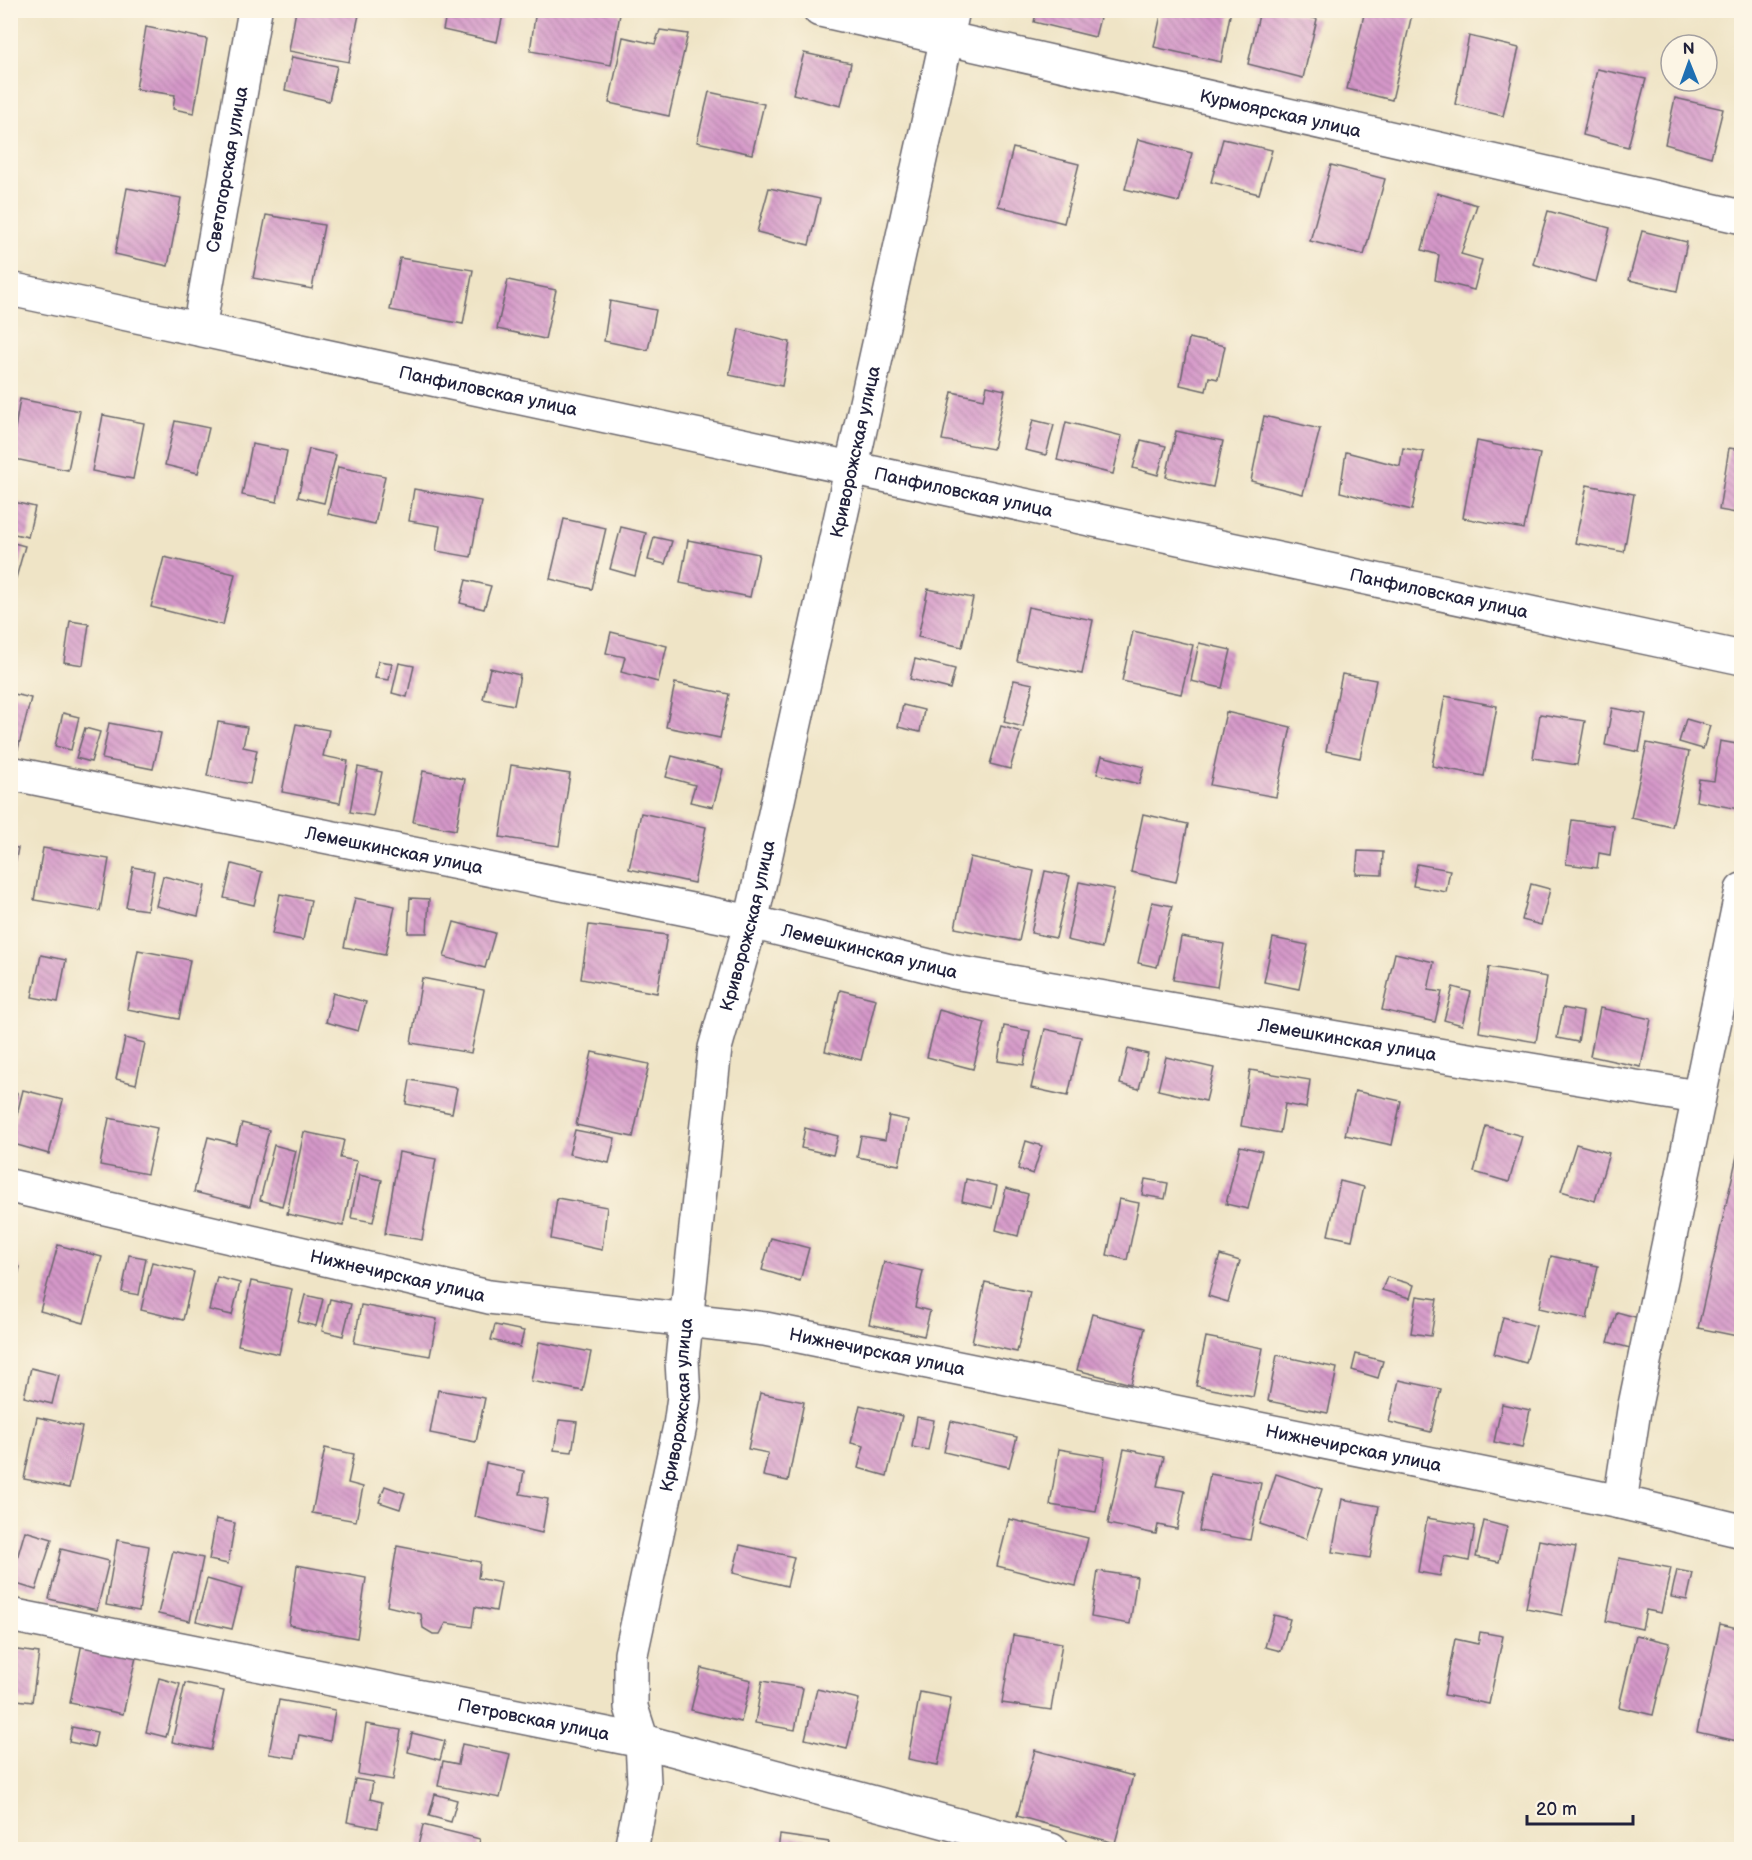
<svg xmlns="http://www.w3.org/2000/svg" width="1752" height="1860" viewBox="0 0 1752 1860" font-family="'Balsamiq Sans',sans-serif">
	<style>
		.building { fill: url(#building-back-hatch) }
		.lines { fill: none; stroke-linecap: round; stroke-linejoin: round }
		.minor-casing { stroke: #6a666c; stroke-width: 36 }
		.minor { stroke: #fff; stroke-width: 33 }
		.labels { text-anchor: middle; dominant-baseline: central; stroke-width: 5; stroke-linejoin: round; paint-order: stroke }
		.street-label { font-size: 18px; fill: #22223b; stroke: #fcf5e5 }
	</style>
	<defs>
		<pattern id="building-back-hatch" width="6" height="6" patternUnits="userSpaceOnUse" patternTransform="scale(1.5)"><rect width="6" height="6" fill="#d598c9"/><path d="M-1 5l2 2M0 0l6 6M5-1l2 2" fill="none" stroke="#ac7ca4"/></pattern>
	</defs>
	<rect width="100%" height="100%" fill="#fcf5e5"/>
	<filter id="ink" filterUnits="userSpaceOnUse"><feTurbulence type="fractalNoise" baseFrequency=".0167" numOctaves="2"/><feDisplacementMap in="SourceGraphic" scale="12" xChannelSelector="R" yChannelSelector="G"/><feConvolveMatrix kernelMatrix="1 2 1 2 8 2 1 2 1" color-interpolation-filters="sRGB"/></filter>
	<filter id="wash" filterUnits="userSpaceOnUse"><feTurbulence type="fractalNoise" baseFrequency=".008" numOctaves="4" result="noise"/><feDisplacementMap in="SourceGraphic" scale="24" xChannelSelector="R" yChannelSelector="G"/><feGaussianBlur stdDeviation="1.35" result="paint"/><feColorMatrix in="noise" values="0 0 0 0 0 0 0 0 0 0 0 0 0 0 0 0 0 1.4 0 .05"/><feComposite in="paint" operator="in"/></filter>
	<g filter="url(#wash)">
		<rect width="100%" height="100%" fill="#efe4c6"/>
		<g id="blocks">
			<g class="building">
				<path d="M296 10H360L349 62 289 51Z"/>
				<path d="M447 10H504L497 42 443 30Z"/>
				<path d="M536 10H601L620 14 611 65 530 51Z"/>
				<path d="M1037 10H1102L1095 37 1034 22Z"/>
				<path d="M1162 10H1231L1221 62 1154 47Z"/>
				<path d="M1260 10H1279L1317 19 1303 78 1248 64Z"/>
				<path d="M1365 10H1413L1392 100 1347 89Z"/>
				<path d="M146 27 207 39 194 113 173 109 175 95 136 89Z"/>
				<path d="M660 30 688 34 669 116 609 103 623 37 655 44Z"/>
				<path d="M1469 36 1519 48 1503 116 1455 104Z"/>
				<path d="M804 53 851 63 841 106 793 94Z"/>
				<path d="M292 57 337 66 329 101 285 90Z"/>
				<path d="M1597 69 1646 79 1628 147 1583 135Z"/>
				<path d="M709 92 764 104 752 154 697 142Z"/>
				<path d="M1675 98 1723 109 1711 157 1665 144Z"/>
				<path d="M1138 139 1192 153 1179 202 1125 189Z"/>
				<path d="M1223 139 1272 150 1259 194 1211 182Z"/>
				<path d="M1013 148 1079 164 1064 223 998 206Z"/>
				<path d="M1331 165 1385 179 1364 255 1310 241Z"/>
				<path d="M127 188 181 198 168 266 115 254Z"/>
				<path d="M769 188 820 199 809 245 757 232Z"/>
				<path d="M1437 193 1477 205 1461 254 1482 260 1474 290 1435 280 1439 255 1422 250Z"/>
				<path d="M1548 211 1610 228 1596 282 1533 264Z"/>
				<path d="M266 215 324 225 312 289 253 278Z"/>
				<path d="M1642 231 1687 242 1677 291 1629 280Z"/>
				<path d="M400 258 473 270 463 324 390 310Z"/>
				<path d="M508 280 556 290 545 339 497 329Z"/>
				<path d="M610 301 656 310 648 350 604 341Z"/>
				<path d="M739 329 790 342 782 386 729 375Z"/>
				<path d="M1189 338 1225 346 1218 379 1209 377 1206 391 1180 385Z"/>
				<path d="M987 386 1005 390 993 449 942 440 952 392 984 399Z"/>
				<path d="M20 399 80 411 68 470 10 458Z"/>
				<path d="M103 415 144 423 133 479 92 471Z"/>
				<path d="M1264 416 1320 429 1303 494 1251 481Z"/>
				<path d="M1033 420 1054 425 1046 455 1025 450Z"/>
				<path d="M175 421 209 428 198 473 165 465Z"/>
				<path d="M1066 422 1122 436 1113 474 1057 460Z"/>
				<path d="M1176 431 1223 441 1213 487 1166 477Z"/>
				<path d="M1141 440 1166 446 1158 475 1133 468Z"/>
				<path d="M1477 441 1540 454 1524 529 1463 518Z"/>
				<path d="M252 444 287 451 277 502 242 495Z"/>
				<path d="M1403 448 1424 452 1412 510 1340 492 1346 452 1400 466Z"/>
				<path d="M1729 448 1742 450V514L1719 510Z"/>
				<path d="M309 449 336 455 324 503 298 497Z"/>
				<path d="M338 467 385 476 375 524 328 514Z"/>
				<path d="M1587 485 1634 494 1624 552 1575 543Z"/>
				<path d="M414 489 481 501 471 557 436 551 440 526 409 521Z"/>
				<path d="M10 501 35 507 28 537 10 533Z"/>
				<path d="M564 519 606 528 592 589 550 579Z"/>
				<path d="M621 527 646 533 635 576 610 569Z"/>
				<path d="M654 537 672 541 665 564 648 560Z"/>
				<path d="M688 540 759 554 750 597 680 583Z"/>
				<path d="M10 542 25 546 16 578 10 577Z"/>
				<path d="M164 557 235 574 223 625 151 607Z"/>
				<path d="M466 580 491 586 484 609 460 603Z"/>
				<path d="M928 589 973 598 962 647 918 637Z"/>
				<path d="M1028 607 1093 620 1082 674 1017 661Z"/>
				<path d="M70 621 89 624 83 665 64 662Z"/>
				<path d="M1133 631 1193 645 1181 694 1122 681Z"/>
				<path d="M611 632 667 646 658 682 621 672 625 657 606 653Z"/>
				<path d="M1199 643 1231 650 1222 688 1191 681Z"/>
				<path d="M915 659 955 669 950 689 910 679Z"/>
				<path d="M378 661 392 663 389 680 375 678Z"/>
				<path d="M399 663 414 666 407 697 392 693Z"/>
				<path d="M490 668 520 675 514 705 483 699Z"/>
				<path d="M1342 674 1376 680 1360 758 1326 751Z"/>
				<path d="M1014 680 1033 684 1023 727 1004 722Z"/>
				<path d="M675 683 729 694 720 738 666 727Z"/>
				<path d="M10 693 31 698 18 749 10 747Z"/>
				<path d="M1445 696 1497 706 1484 776 1432 766Z"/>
				<path d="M903 705 924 710 920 732 898 727Z"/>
				<path d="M1612 708 1646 714 1639 752 1605 745Z"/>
				<path d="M1226 712 1291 727 1276 797 1210 785Z"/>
				<path d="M63 713 79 717 71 750 55 746Z"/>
				<path d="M1540 714 1585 721 1577 765 1533 758Z"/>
				<path d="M1686 719 1710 726 1703 749 1679 742Z"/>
				<path d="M218 722 247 727 243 747 257 750 250 784 207 776Z"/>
				<path d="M109 723 161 733 153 769 102 759Z"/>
				<path d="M296 724 329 730 323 756 348 761 340 803 282 792Z"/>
				<path d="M1001 726 1021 732 1010 769 990 764Z"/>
				<path d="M85 728 100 732 91 762 76 758Z"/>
				<path d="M1720 741 1742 745V794L1738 809 1696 801 1699 779 1714 781Z"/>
				<path d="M1647 743 1689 752 1672 827 1631 818Z"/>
				<path d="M672 756 723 769 713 807 690 802 695 785 666 777Z"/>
				<path d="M1102 756 1144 767 1139 784 1097 774Z"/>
				<path d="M511 765 570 774 559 846 500 837Z"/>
				<path d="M358 767 382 772 373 816 350 812Z"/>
				<path d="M423 771 465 779 456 830 413 822Z"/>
				<path d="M641 813 706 827 694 883 629 869Z"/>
				<path d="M1143 814 1188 824 1176 882 1131 872Z"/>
				<path d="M1572 820 1614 826 1610 855 1599 853 1597 868 1566 864Z"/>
				<path d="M10 847 18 848 12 879H10Z"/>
				<path d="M43 848 109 859 100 911 34 900Z"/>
				<path d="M1358 851 1383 852 1382 875 1356 874Z"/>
				<path d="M970 857 1034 871 1019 941 955 928Z"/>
				<path d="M232 864 262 872 254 905 224 898Z"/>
				<path d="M1417 864 1450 870 1446 892 1413 886Z"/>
				<path d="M133 867 154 871 147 910 126 907Z"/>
				<path d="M1045 871 1070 876 1056 938 1031 933Z"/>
				<path d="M163 876 205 886 198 916 156 906Z"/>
				<path d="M1079 882 1114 889 1102 948 1067 940Z"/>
				<path d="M1531 884 1550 889 1541 925 1522 920Z"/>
				<path d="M280 894 311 900 303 940 272 934Z"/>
				<path d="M355 898 395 906 385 955 344 947Z"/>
				<path d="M410 898 429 899 427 933H408Z"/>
				<path d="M1152 902 1172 906 1157 967 1138 963Z"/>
				<path d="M454 922 495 933 485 968 444 957Z"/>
				<path d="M589 925 667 935 657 993 581 979Z"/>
				<path d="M1181 937 1224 944 1217 987 1173 980Z"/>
				<path d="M1273 938 1308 945 1299 989 1264 982Z"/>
				<path d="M138 950 190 960 179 1019 127 1009Z"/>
				<path d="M1395 953 1434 962 1428 990 1442 992 1435 1022 1382 1010Z"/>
				<path d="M41 955 66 960 58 1002 32 997Z"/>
				<path d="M1489 967 1547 977 1536 1042 1479 1032Z"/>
				<path d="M422 978 484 990 471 1053 411 1043Z"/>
				<path d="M1453 987 1471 992 1462 1025 1444 1020Z"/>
				<path d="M840 990 876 999 861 1060 825 1051Z"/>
				<path d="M333 993 366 1002 358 1031 326 1022Z"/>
				<path d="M1563 1008 1583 1012 1578 1042 1557 1038Z"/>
				<path d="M1600 1008 1651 1019 1641 1067 1590 1056Z"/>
				<path d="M939 1010 985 1023 973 1069 927 1057Z"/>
				<path d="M1004 1026 1030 1031 1024 1065 998 1061Z"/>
				<path d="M1045 1029 1081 1037 1068 1096 1031 1088Z"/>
				<path d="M125 1038 145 1043 136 1084 116 1079Z"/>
				<path d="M1128 1049 1148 1054 1139 1089 1120 1084Z"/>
				<path d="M592 1052 649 1064 633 1137 576 1125Z"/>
				<path d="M1166 1057 1214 1068 1206 1101 1158 1090Z"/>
				<path d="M1250 1070 1310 1080 1306 1108 1285 1104 1280 1133 1241 1126Z"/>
				<path d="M410 1080 457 1088 452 1113 406 1104Z"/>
				<path d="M23 1090 63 1100 49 1154 10 1143Z"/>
				<path d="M10 1091 17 1093 11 1115H10Z"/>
				<path d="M1355 1091 1401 1101 1392 1145 1345 1135Z"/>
				<path d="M889 1116 908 1120 899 1165 857 1157 861 1136 885 1140Z"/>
				<path d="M109 1118 157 1128 147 1174 100 1165Z"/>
				<path d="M242 1123 269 1130 250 1206 194 1192 208 1137 236 1144Z"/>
				<path d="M1486 1126 1522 1136 1509 1182 1474 1172Z"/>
				<path d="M805 1128 838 1136 833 1155 801 1148Z"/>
				<path d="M575 1130 615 1138 609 1163 569 1154Z"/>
				<path d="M304 1132 344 1140 340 1158 357 1161 343 1226 287 1214Z"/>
				<path d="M1742 1134V1337L1698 1328Z"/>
				<path d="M1026 1141 1042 1146 1033 1174 1018 1169Z"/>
				<path d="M1576 1144 1609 1153 1595 1201 1561 1191Z"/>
				<path d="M274 1145 296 1151 282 1206 260 1200Z"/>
				<path d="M1240 1146 1262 1151 1248 1209 1226 1204Z"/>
				<path d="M399 1152 436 1159 422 1240 385 1234Z"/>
				<path d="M359 1175 382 1180 373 1222 351 1218Z"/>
				<path d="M966 1179 997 1186 992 1208 962 1201Z"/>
				<path d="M1145 1179 1168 1183 1165 1199 1142 1195Z"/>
				<path d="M1340 1181 1364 1187 1352 1240 1328 1235Z"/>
				<path d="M1006 1188 1028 1194 1018 1236 996 1230Z"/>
				<path d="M557 1198 607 1207 602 1250 551 1239Z"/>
				<path d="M1119 1199 1139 1203 1127 1260 1107 1255Z"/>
				<path d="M771 1238 809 1248 800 1281 762 1270Z"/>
				<path d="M58 1245 102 1257 84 1323 40 1311Z"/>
				<path d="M129 1255 146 1258 139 1295 122 1292Z"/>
				<path d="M1220 1255 1240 1261 1228 1302 1208 1296Z"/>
				<path d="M1551 1256 1598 1266 1587 1319 1539 1308Z"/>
				<path d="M152 1262 194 1272 183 1320 141 1310Z"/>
				<path d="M884 1262 923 1271 915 1307 930 1311 924 1336 869 1324Z"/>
				<path d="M10 1264 20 1267 11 1304H10Z"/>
				<path d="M217 1277 240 1283 232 1315 209 1310Z"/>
				<path d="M1387 1277 1414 1285 1410 1298 1382 1290Z"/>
				<path d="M251 1281 292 1289 279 1354 238 1345Z"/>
				<path d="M985 1282 1030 1292 1017 1352 972 1342Z"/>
				<path d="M305 1295 323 1299 316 1326 298 1322Z"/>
				<path d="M1417 1296 1437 1299 1431 1336 1411 1333Z"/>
				<path d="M330 1299 351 1304 343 1336 322 1331Z"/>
				<path d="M361 1305 437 1319 430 1356 354 1343Z"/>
				<path d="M1617 1312 1639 1318 1630 1348 1608 1342Z"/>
				<path d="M1092 1314 1145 1328 1131 1384 1077 1370Z"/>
				<path d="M1503 1317 1536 1326 1526 1363 1494 1354Z"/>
				<path d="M495 1325 524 1331 520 1347 491 1340Z"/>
				<path d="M1206 1337 1263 1348 1253 1397 1196 1386Z"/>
				<path d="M539 1342 591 1352 583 1391 531 1381Z"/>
				<path d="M1356 1354 1383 1361 1378 1378 1352 1370Z"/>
				<path d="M1277 1355 1337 1368 1328 1413 1268 1401Z"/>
				<path d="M31 1368 59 1375 52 1404 24 1397Z"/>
				<path d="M1399 1380 1441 1389 1431 1432 1389 1422Z"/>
				<path d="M438 1390 485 1398 476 1442 430 1433Z"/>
				<path d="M760 1393 804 1402 788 1481 763 1476 768 1453 748 1449Z"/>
				<path d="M1502 1404 1530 1410 1522 1448 1494 1442Z"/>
				<path d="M860 1405 902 1416 887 1476 858 1468 864 1446 851 1443Z"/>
				<path d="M37 1417 82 1427 69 1488 24 1479Z"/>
				<path d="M917 1417 934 1420 928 1450 912 1447Z"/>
				<path d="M559 1420 577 1422 572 1452 554 1450Z"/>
				<path d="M951 1421 1017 1437 1009 1467 944 1452Z"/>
				<path d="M325 1448 354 1454 348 1483 363 1487 356 1521 312 1513Z"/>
				<path d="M1059 1449 1105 1457 1096 1512 1050 1505Z"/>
				<path d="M1124 1449 1164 1457 1157 1486 1185 1491 1177 1529 1158 1525 1156 1534 1108 1524Z"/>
				<path d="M486 1463 524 1471 520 1494 548 1499 542 1533 475 1517Z"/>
				<path d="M1210 1474 1261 1483 1250 1540 1199 1531Z"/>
				<path d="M1276 1474 1322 1489 1306 1539 1260 1524Z"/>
				<path d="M385 1486 405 1493 400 1509 379 1502Z"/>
				<path d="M1342 1499 1379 1506 1370 1558 1332 1552Z"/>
				<path d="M1427 1518 1475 1526 1469 1561 1444 1556 1440 1576 1418 1572Z"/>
				<path d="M216 1519 235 1523 228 1564 209 1560Z"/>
				<path d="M1009 1519 1088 1538 1076 1586 997 1566Z"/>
				<path d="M1484 1521 1507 1527 1499 1562 1476 1557Z"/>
				<path d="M25 1531 52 1539 36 1590 10 1582Z"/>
				<path d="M117 1540 149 1546 139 1611 106 1605Z"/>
				<path d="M1539 1540 1576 1547 1562 1615 1526 1608Z"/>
				<path d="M740 1545 794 1557 787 1586 733 1573Z"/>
				<path d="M397 1546 480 1562 478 1578 501 1583 496 1611 475 1607 472 1627 446 1623 440 1634H433L423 1628 421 1614 387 1606Z"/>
				<path d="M61 1549 109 1561 97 1610 49 1599Z"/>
				<path d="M173 1551 203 1558 190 1621 158 1614Z"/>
				<path d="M1619 1558 1671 1568 1661 1613 1646 1610 1642 1629 1606 1621Z"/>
				<path d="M297 1565 366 1578 357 1638 289 1625Z"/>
				<path d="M1677 1570 1693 1573 1687 1600 1671 1597Z"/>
				<path d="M1098 1571 1137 1577 1130 1624 1091 1617Z"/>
				<path d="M207 1579 242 1589 232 1629 196 1621Z"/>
				<path d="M1274 1615 1290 1619 1281 1651 1265 1647Z"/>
				<path d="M1720 1624 1742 1629V1742L1697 1732Z"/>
				<path d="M1480 1632 1503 1636 1489 1704 1444 1695 1455 1639 1478 1644Z"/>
				<path d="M1013 1635 1062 1643 1051 1710 1002 1703Z"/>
				<path d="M1636 1635 1670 1643 1653 1715 1619 1707Z"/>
				<path d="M82 1643 137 1653 123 1714 70 1703Z"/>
				<path d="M10 1649 39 1653 32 1702 10 1699Z"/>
				<path d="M701 1668 751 1680 741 1722 691 1710Z"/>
				<path d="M159 1678 180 1684 166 1737 146 1732Z"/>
				<path d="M762 1681 803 1688 795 1730 755 1723Z"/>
				<path d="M185 1683 224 1691 211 1750 172 1742Z"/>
				<path d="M817 1689 859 1699 847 1749 805 1739Z"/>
				<path d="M920 1692 951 1698 938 1765 908 1759Z"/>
				<path d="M279 1700 335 1710 330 1741 299 1735 295 1758 269 1754Z"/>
				<path d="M366 1724 401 1730 393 1780 358 1774Z"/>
				<path d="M72 1727 97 1732 94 1747 69 1742Z"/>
				<path d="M412 1733 445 1741 440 1760 408 1752Z"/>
				<path d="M462 1744 510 1754 500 1798 438 1786 443 1761 458 1764Z"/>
				<path d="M1035 1750 1133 1776 1115 1843 1017 1816Z"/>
				<path d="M355 1779 373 1782 370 1799 382 1802 378 1828 347 1822Z"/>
				<path d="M435 1794 457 1800 451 1822 429 1816Z"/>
				<path d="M423 1825 480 1839 478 1850H417Z"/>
				<path d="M780 1835 829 1842 828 1850H778Z"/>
			</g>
		</g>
	</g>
	<g filter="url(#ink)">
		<use href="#blocks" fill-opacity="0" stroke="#6a666c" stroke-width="1.5"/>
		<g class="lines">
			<g class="minor-casing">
				<g id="minor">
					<path id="s1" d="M820 10 1742 217"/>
					<path id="s2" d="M10 289 1742 658"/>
					<path id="s3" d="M199 329 255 10"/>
					<path id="s4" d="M10 773 751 922 954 972 1389 1047 1697 1097"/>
					<path id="s5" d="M10 1186 489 1297 765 1329 1620 1502 1742 1531"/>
					<path d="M1620 1502 1634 1410 1742 890"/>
					<path id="s6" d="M10 1615 642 1741 1051 1850"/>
					<path id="s7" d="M631 1850 644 1783 642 1741 631 1707V1654L680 1426 684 1397 682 1360 715 1048 751 922 953 10"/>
				</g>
			</g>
			<use href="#minor" class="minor"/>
		</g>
	</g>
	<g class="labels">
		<g class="street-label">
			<text stroke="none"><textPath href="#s1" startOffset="472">Курмоярская улица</textPath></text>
			<text stroke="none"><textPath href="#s3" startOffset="162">Светогорская улица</textPath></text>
			<text stroke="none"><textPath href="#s2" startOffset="489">Панфиловская улица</textPath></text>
			<text stroke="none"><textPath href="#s7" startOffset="1425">Криворожская улица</textPath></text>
			<text stroke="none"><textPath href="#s2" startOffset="975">Панфиловская улица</textPath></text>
			<text stroke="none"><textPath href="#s2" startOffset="1461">Панфиловская улица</textPath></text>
			<text stroke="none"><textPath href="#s4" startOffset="392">Лемешкинская улица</textPath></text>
			<text stroke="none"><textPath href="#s7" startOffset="939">Криворожская улица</textPath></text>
			<text stroke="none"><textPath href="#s4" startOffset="878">Лемешкинская улица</textPath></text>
			<text stroke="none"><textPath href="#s4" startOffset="1364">Лемешкинская улица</textPath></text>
			<text stroke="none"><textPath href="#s5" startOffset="398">Нижнечирская улица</textPath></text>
			<text stroke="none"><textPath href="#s5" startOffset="884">Нижнечирская улица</textPath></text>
			<text stroke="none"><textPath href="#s7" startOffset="453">Криворожская улица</textPath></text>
			<text stroke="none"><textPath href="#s5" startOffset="1370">Нижнечирская улица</textPath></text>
			<text stroke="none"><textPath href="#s6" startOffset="534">Петровская улица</textPath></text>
		</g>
	</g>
	<rect width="1752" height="1860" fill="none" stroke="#fcf5e5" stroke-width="36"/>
	<g transform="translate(1689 63) rotate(359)"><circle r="28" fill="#fcf5e5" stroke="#a5a1a1" stroke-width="1.5"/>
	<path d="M0-4.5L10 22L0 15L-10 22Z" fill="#1f6fb2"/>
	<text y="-9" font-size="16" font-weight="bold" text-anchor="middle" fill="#22223b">N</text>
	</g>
	<path d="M1527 1815v9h106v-9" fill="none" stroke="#22223b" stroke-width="3"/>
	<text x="1536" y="1815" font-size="18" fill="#22223b" stroke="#fcf5e5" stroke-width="4.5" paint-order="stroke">20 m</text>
</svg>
